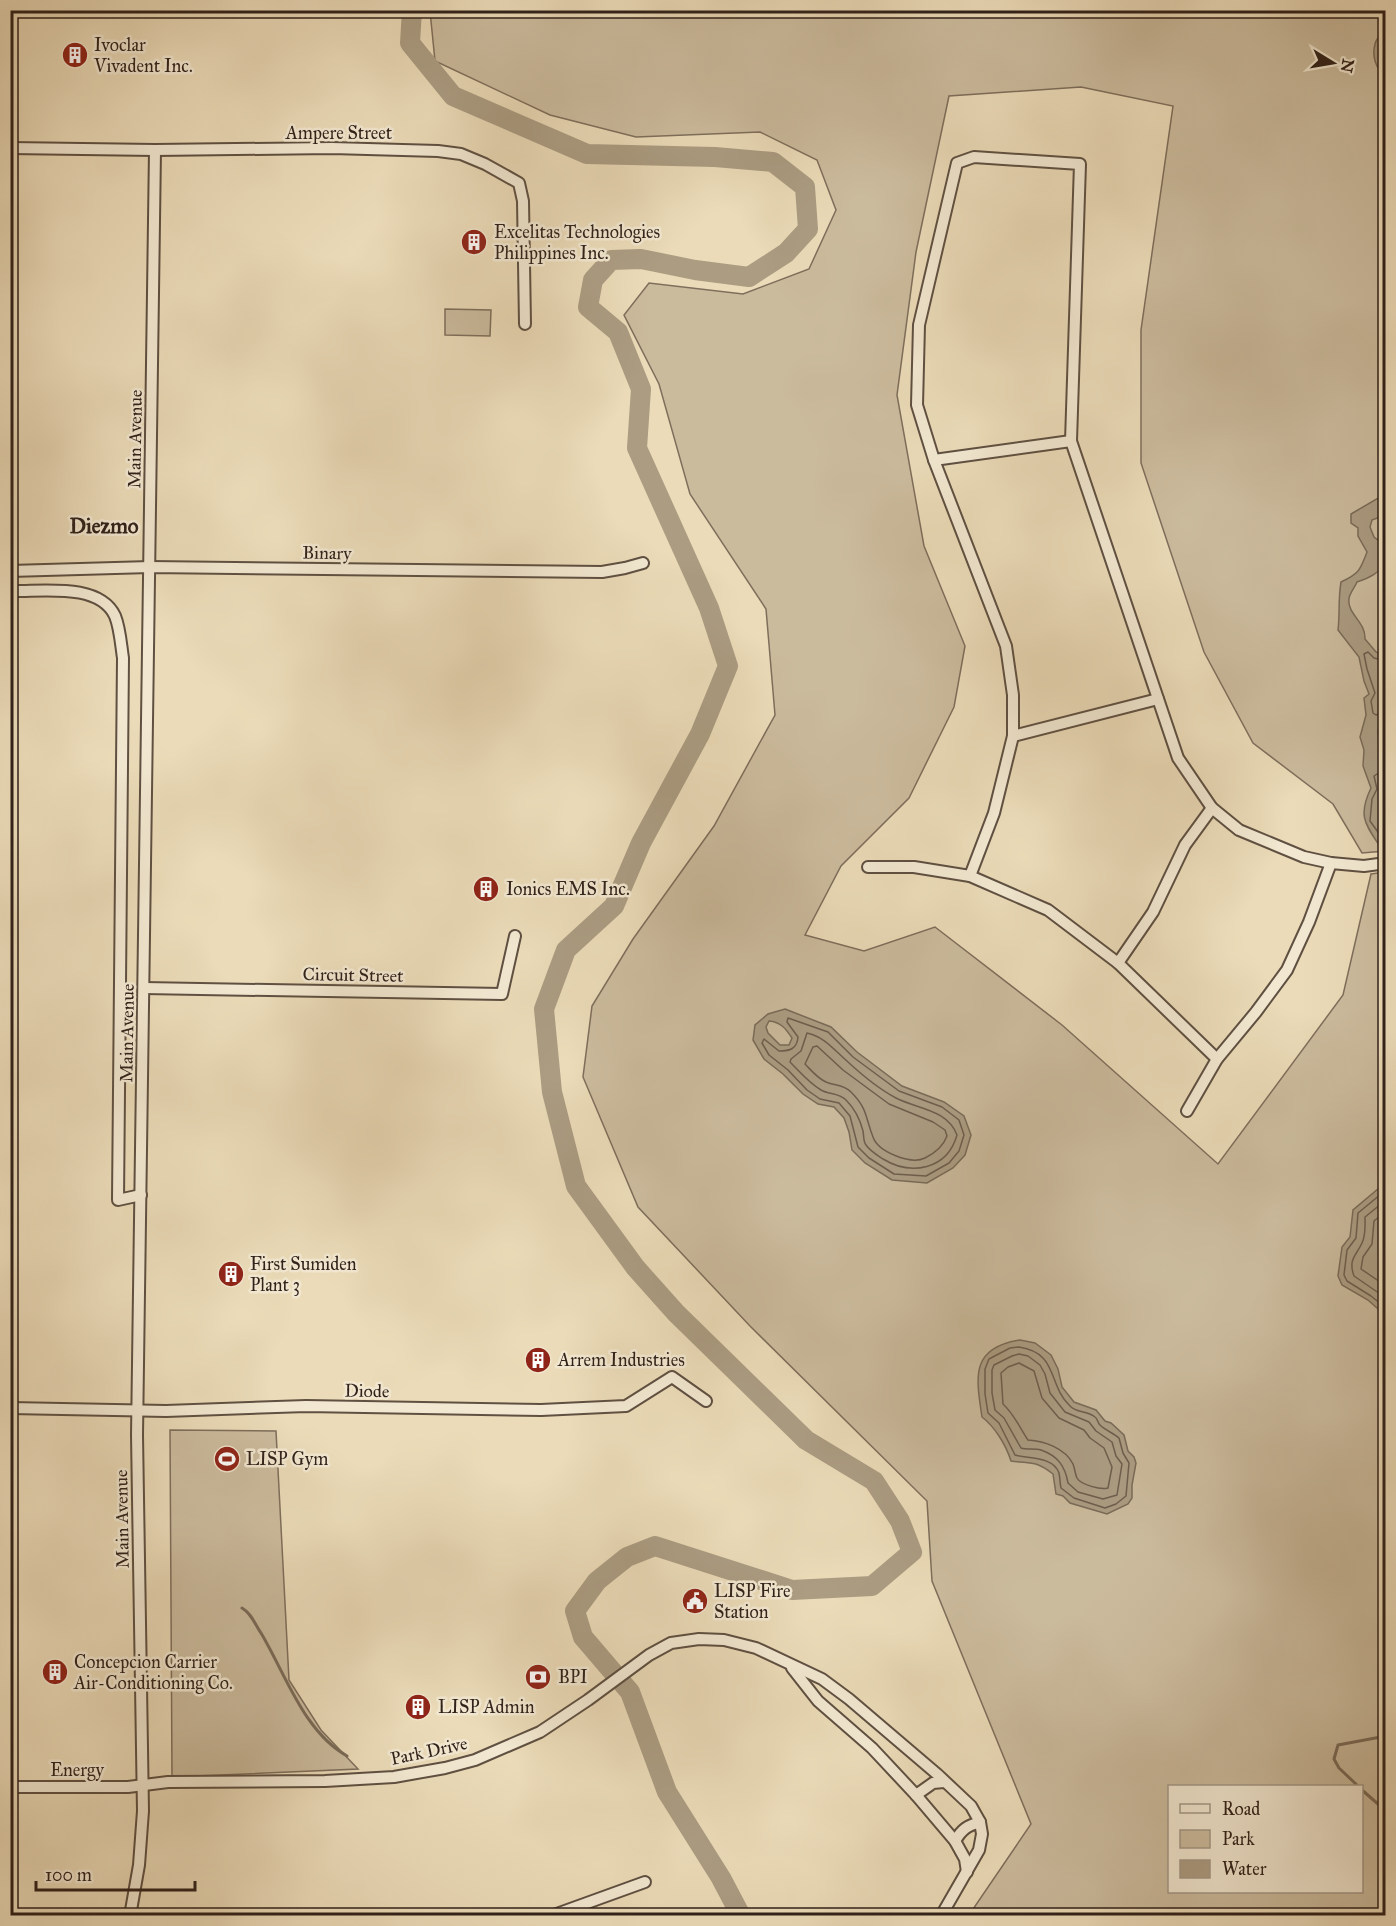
<svg xmlns="http://www.w3.org/2000/svg" width="1396" height="1926" viewBox="0 0 1396 1926" font-family="'IM FELL Great Primer',serif">
	<style>
		.green { fill: #cbbb9d; stroke: #7e6e5c; stroke-width: 1.5; fill-rule: evenodd }
		.water { fill: #ab9c82; stroke: #7a6b58; stroke-width: 1.5; fill-rule: evenodd }
		.lines { fill: none; stroke-linecap: round; stroke-linejoin: round }
		.shore { stroke: #6e5e4e; stroke-width: 1.5 }
		.stream { stroke: #7a6b58; stroke-width: 3 }
		.river { stroke: #ab9c82; stroke-width: 20 }
		.minor-casing { stroke: #5f5042; stroke-width: 14 }
		.minor { stroke: #f2e8d1; stroke-width: 10 }
		.labels { text-anchor: middle; dominant-baseline: central; stroke-width: 5; stroke-linejoin: round; paint-order: stroke }
		.poi-label { font-size: 18px; fill: #30211a; stroke: #f2e8d1; text-anchor: start }
		.street-label { font-size: 18px; fill: #30211a; stroke: #f2e8d1 }
		.quarter-label { font-size: 21px; font-weight: bold; fill: #30211a; stroke: #f2e8d1 }
	</style>
	<rect width="100%" height="100%" fill="#ebdbb8"/>
	<filter id="stains"><feTurbulence type="fractalNoise" baseFrequency=".00333" numOctaves="4"/><feColorMatrix values="0 0 0 0 .2 0 0 0 0 .09 0 0 0 0 .02 0 0 0 .5 -.17"/></filter>
	<radialGradient id="worn" r=".72"><stop offset=".6" stop-color="#630" stop-opacity="0"/><stop offset="1" stop-color="#630" stop-opacity=".3"/></radialGradient>
	<g class="green">
		<path d="M430 11H1385V851L1362 853 1333 804 1253 743 1204 652 1141 463V330L1173 106 1081 87 949 96 916 252 897 395 924 546 965 646 954 707 909 798 841 866 805 935 864 951 935 927 1062 1025 1218 1164 1343 995 1371 874 1385 872V1915H969L1031 1824 932 1581 927 1501 750 1326 638 1207 583 1077 592 1006 633 939 714 826 775 715 766 609 690 494 659 384 624 315 649 283 743 294 809 269 836 210 817 160 760 132 636 137 550 115 435 61ZM1170 1786H1362V1892H1170Z"/>
		<path d="M445 309 491 310 490 336 445 335Z"/>
		<path d="M170 1430 276 1431 289 1680 321 1730 358 1769 172 1777Z"/>
	</g>
	<g class="water">
		<path d="M1378 11H1385V74C1375 69 1372 55 1375 44 1376 39 1381 35 1382 30 1382 24 1381 16 1378 11Z"/>
		<path d="M1385 494V515L1372 520 1370 527 1374 537 1383 544C1384 549 1386 555 1385 560 1383 572 1367 579 1357 582 1355 587 1349 594 1349 599 1347 614 1366 622 1365 639L1376 652 1385 656V710L1378 730 1381 765 1385 777V844L1381 848C1366 825 1357 817 1371 788L1363 766 1364 750 1360 737 1366 715 1364 698 1369 694 1364 681 1359 657 1338 630C1340 614 1338 599 1341 582 1360 573 1360 570 1367 552L1358 536V528L1351 523V514Z"/>
		<path d="M785 1009 831 1027 857 1052 902 1086 944 1102 964 1116 971 1135 965 1155 953 1168 927 1183 892 1180 865 1163 852 1150 849 1132 844 1118 834 1107 818 1104 803 1094 783 1074 764 1059 753 1040 755 1025 768 1014ZM769 1021C781 1022 786 1029 792 1038L789 1045H780L768 1033 766 1027Z"/>
		<path d="M1385 1183V1315L1368 1300 1342 1285 1338 1276 1342 1247 1350 1237 1353 1210Z"/>
		<path d="M1020 1340 1035 1343 1051 1355 1058 1369 1062 1387 1074 1402 1096 1410 1105 1421 1111 1423 1124 1435 1128 1451 1134 1457 1136 1463 1132 1485V1498L1128 1504 1107 1514 1070 1503 1063 1496 1056 1494 1053 1474C1035 1460 1031 1464 1011 1461 1006 1445 995 1427 982 1417 976 1377 970 1348 1020 1340Z"/>
	</g>
	<g class="lines">
		<g class="shore">
			<path d="M1386 661 1374 658 1368 652 1364 654 1367 669 1375 693 1371 701 1373 713 1376 715 1386 711"/>
			<path d="M1386 777 1377 774 1374 776 1377 789 1372 799 1370 821 1383 839 1386 840"/>
			<path d="M788 1018 828 1032 853 1057 899 1091 942 1107 959 1120 964 1135 959 1151 949 1163 926 1176 894 1174 869 1158 858 1147 850 1116 839 1103 820 1099 807 1090 788 1070 769 1055 762 1043 764 1039 779 1051C790 1051 797 1049 798 1037L787 1022Z"/>
			<path d="M807 1033C825 1037 834 1050 848 1062 862 1075 879 1089 896 1098 917 1109 947 1109 957 1135 947 1170 911 1176 883 1159 877 1155 870 1151 866 1145 863 1141 864 1136 863 1131 860 1119 855 1109 846 1100 838 1092 829 1095 821 1090 809 1083 800 1072 790 1062L791 1059 801 1051Z"/>
			<path d="M817 1046 843 1070 889 1104 933 1122 945 1130 947 1136C943 1147 935 1153 925 1158 911 1165 878 1152 873 1137 865 1117 868 1109 851 1092 843 1084 835 1086 826 1082 817 1078 811 1070 805 1064L813 1047Z"/>
			<path d="M1386 1190 1358 1213 1356 1238 1347 1250 1344 1275 1347 1281 1371 1296 1386 1308"/>
			<path d="M1386 1200 1365 1217C1365 1225 1366 1235 1362 1243 1356 1256 1348 1259 1354 1276L1386 1298"/>
			<path d="M1386 1211 1374 1221 1372 1244 1363 1257 1361 1269 1386 1286"/>
			<path d="M1019 1347C1059 1353 1047 1384 1070 1406 1076 1413 1088 1411 1095 1417 1098 1419 1097 1422 1100 1425 1105 1430 1113 1433 1119 1438L1123 1453 1129 1463 1126 1496 1116 1504 1105 1508 1074 1498 1061 1488C1060 1484 1060 1478 1059 1473 1053 1456 1028 1459 1015 1455L999 1423 988 1413 985 1394V1369L989 1359 1010 1348Z"/>
			<path d="M1019 1354 1028 1356 1040 1365 1045 1374 1050 1393 1065 1412 1089 1422 1096 1431 1112 1442 1116 1456 1122 1464 1117 1495 1103 1499 1078 1492 1068 1483C1065 1466 1058 1456 1041 1450 1034 1448 1027 1450 1021 1448L1004 1418 995 1410 992 1393V1370L994 1365 1012 1356Z"/>
			<path d="M1019 1363 1034 1371 1042 1398 1059 1418 1084 1430 1090 1438 1104 1448 1112 1467 1108 1488C1101 1490 1081 1485 1077 1478 1075 1474 1075 1469 1073 1464 1065 1448 1044 1441 1028 1440 1020 1428 1014 1414 1003 1404L1001 1373 1008 1367Z"/>
		</g>
		<g class="stream">
			<path d="M242 1608C251 1613 255 1624 261 1633 286 1675 304 1732 347 1756"/>
			<path d="M1358 1786 1339 1768 1334 1759 1338 1745 1386 1736"/>
			<path d="M1362 1790 1386 1811"/>
		</g>
		<path class="river" d="M412 10 410 43 453 96 587 154 715 157 773 162 805 187 808 229 786 253 749 277 695 270 641 259 611 260 593 280 588 307 618 332 641 389 637 448 709 608 728 666 700 734 641 843 614 906 566 950 544 1009 552 1092 576 1186 635 1267 676 1313 806 1440 874 1481 900 1521 912 1552 872 1586 792 1590 655 1546 627 1557 597 1581 575 1611 583 1637 630 1692 667 1792 721 1878 741 1916"/>
		<g class="minor-casing">
			<g id="minor">
				<path d="M10 148 155 150 332 148 438 151 461 154 485 164 519 183 523 201 525 324"/>
				<path d="M934 460 1071 441"/>
				<path d="M10 571 150 567 602 572 625 568 643 563"/>
				<path d="M10 591C41 592 99 582 115 616 120 628 121 645 123 658L118 1200 141 1195"/>
				<path d="M1013 736 1158 699"/>
				<path d="M868 867H914L970 876 1048 910 1118 963 1217 1059"/>
				<path d="M970 876 994 813 1013 736V695L1006 646 934 460 917 405 919 325 957 163 974 157 1080 164 1071 441 1178 758 1212 808 1239 830 1304 857 1331 863 1364 866 1386 863"/>
				<path d="M1118 963 1153 912 1185 845 1212 808"/>
				<path d="M144 988 502 994 515 936"/>
				<path d="M1187 1111 1217 1059 1256 1012 1287 970 1309 922 1331 863"/>
				<path d="M10 1408 166 1411 306 1406 541 1410 626 1406 672 1377 706 1401"/>
				<path d="M792 1668 818 1701 872 1748 916 1795 955 1841 965 1859 967 1872"/>
				<path d="M10 1787H128L168 1782 325 1781 394 1777 445 1768 475 1760 540 1732 588 1700 649 1655 671 1643 699 1639 724 1640 756 1648 822 1679 849 1699 937 1774 971 1806 980 1822 982 1834 979 1850 941 1916"/>
				<path d="M916 1795 933 1783 944 1782"/>
				<path d="M955 1841C962 1829 967 1826 980 1822"/>
				<path d="M130 1916 139 1865 143 1811 137 1435 155 150"/>
				<path d="M551 1916 645 1882"/>
			</g>
		</g>
		<use href="#minor" class="minor"/>
	</g>
	<defs>
		<g id="building-disc" transform="scale(1.35)"><circle r="9.5" fill="#8f2418" stroke="#f2e8d1"/><path d="M-4-6H4V6H1V3H-1V6H-4ZM-2.5-4.3h1.7v1.8h-1.7ZM.8-4.3h1.7v1.8H.8ZM-2.5-1h1.7V.8h-1.7ZM.8-1h1.7V.8H.8Z" fill="#fff"/></g>
		<g id="stadium-disc" transform="scale(1.35)"><circle r="9.5" fill="#8f2418" stroke="#f2e8d1"/><path d="M0-5a6.5 5 0 1 0 0 10a6.5 5 0 1 0 0-10ZM-3.5-1.8h7v3.6h-7Z" fill="#fff"/></g>
		<g id="civic-disc" transform="scale(1.35)"><circle r="9.5" fill="#8f2418" stroke="#f2e8d1"/><path d="M-.6-6.5H3V-4.5H.6V-3L4-1V1h2V6H-6V1h2V-1L-.6-3ZM-1.2 2.5V6h2.4V2.5Z" fill="#fff"/></g>
		<g id="bank-disc" transform="scale(1.35)"><circle r="9.5" fill="#8f2418" stroke="#f2e8d1"/><path d="M-6-4H6V4H-6ZM0-2.3a2.3 2.3 0 1 0 0 4.6a2.3 2.3 0 1 0 0-4.6Z" fill="#fff"/></g>
	</defs>
	<g fill-rule="evenodd">
		<use href="#building-disc" x="75" y="55"/>
		<use href="#building-disc" x="474" y="242"/>
		<use href="#building-disc" x="486" y="889"/>
		<use href="#building-disc" x="231" y="1274"/>
		<use href="#building-disc" x="538" y="1360"/>
		<use href="#stadium-disc" x="227" y="1459"/>
		<use href="#civic-disc" x="695" y="1601"/>
		<use href="#building-disc" x="55" y="1672"/>
		<use href="#bank-disc" x="538" y="1677"/>
		<use href="#building-disc" x="418" y="1707"/>
	</g>
	<g class="labels">
		<g class="poi-label">
			<text x="94" y="45">Ivoclar<tspan x="94" dy="21">Vivadent Inc.</tspan></text>
			<text x="494" y="232">Excelitas Technologies<tspan x="494" dy="21">Philippines Inc.</tspan></text>
			<text x="506" y="889">Ionics EMS Inc.</text>
			<text x="250" y="1264">First Sumiden<tspan x="250" dy="21">Plant 3</tspan></text>
			<text x="558" y="1360">Arrem Industries</text>
			<text x="246" y="1459">LISP Gym</text>
			<text x="714" y="1591">LISP Fire<tspan x="714" dy="21">Station</tspan></text>
			<text x="74" y="1662">Concepcion Carrier<tspan x="74" dy="21">Air-Conditioning Co.</tspan></text>
			<text x="558" y="1677">BPI</text>
			<text x="438" y="1707">LISP Admin</text>
		</g>
		<g class="street-label">
			<text x="339" y="133">Ampere Street</text>
			<text transform="translate(135 439) rotate(-89)">Main Avenue</text>
			<text transform="translate(327 553) rotate(1)">Binary</text>
			<text transform="translate(353 975) rotate(1)">Circuit Street</text>
			<text transform="translate(127 1033) rotate(-89)">Main Avenue</text>
			<text transform="translate(367 1391) rotate(1)">Diode</text>
			<text transform="translate(122 1519) rotate(-91)">Main Avenue</text>
			<text transform="translate(429 1751) rotate(-12)">Park Drive</text>
			<text x="77" y="1770">Energy</text>
		</g>
		<g class="quarter-label">
			<text x="104" y="526">Diezmo</text>
		</g>
	</g>
	<rect width="1396" height="1926" fill="none" stroke="#ebdbb8" stroke-width="36"/>
	<rect x="12" y="12" width="1372" height="1902" fill="none" stroke="#30211a" stroke-width="3"/>
	<rect x="18" y="18" width="1360" height="1890" fill="none" stroke="#30211a" stroke-width="1.5"/>
	<rect x="1168" y="1785" width="195" height="108" fill="#f2e8d1" stroke="#a49888" stroke-width="1.5"/>
	<rect x="1180" y="1804" width="30" height="9" fill="#f2e8d1" stroke="#a49888" stroke-width="1.5"/>
	<text x="1222" y="1815" font-size="18" fill="#30211a">Road</text>
	<rect x="1180" y="1830" width="30" height="18" fill="#cbbb9d" stroke="#a49888" stroke-width="1.5"/>
	<text x="1222" y="1845" font-size="18" fill="#30211a">Park</text>
	<rect x="1180" y="1860" width="30" height="18" fill="#ab9c82" stroke="#a49888" stroke-width="1.5"/>
	<text x="1222" y="1875" font-size="18" fill="#30211a">Water</text>
	<g transform="translate(1333 63) rotate(101)" stroke="#f2e8d1" stroke-width="4.5" paint-order="stroke">
	<path d="M0-4.5L10 22L0 15L-10 22Z" fill="#30211a"/>
	<text y="-9" font-size="16" font-weight="bold" text-anchor="middle" fill="#30211a">N</text>
	</g>
	<path d="M36 1881v9h159v-9" fill="none" stroke="#30211a" stroke-width="3"/>
	<text x="45" y="1881" font-size="18" fill="#30211a" stroke="#f2e8d1" stroke-width="4.5" paint-order="stroke">100 m</text>
	<rect width="100%" height="100%" filter="url(#stains)"/>
	<rect width="100%" height="100%" fill="url(#worn)"/>
</svg>
